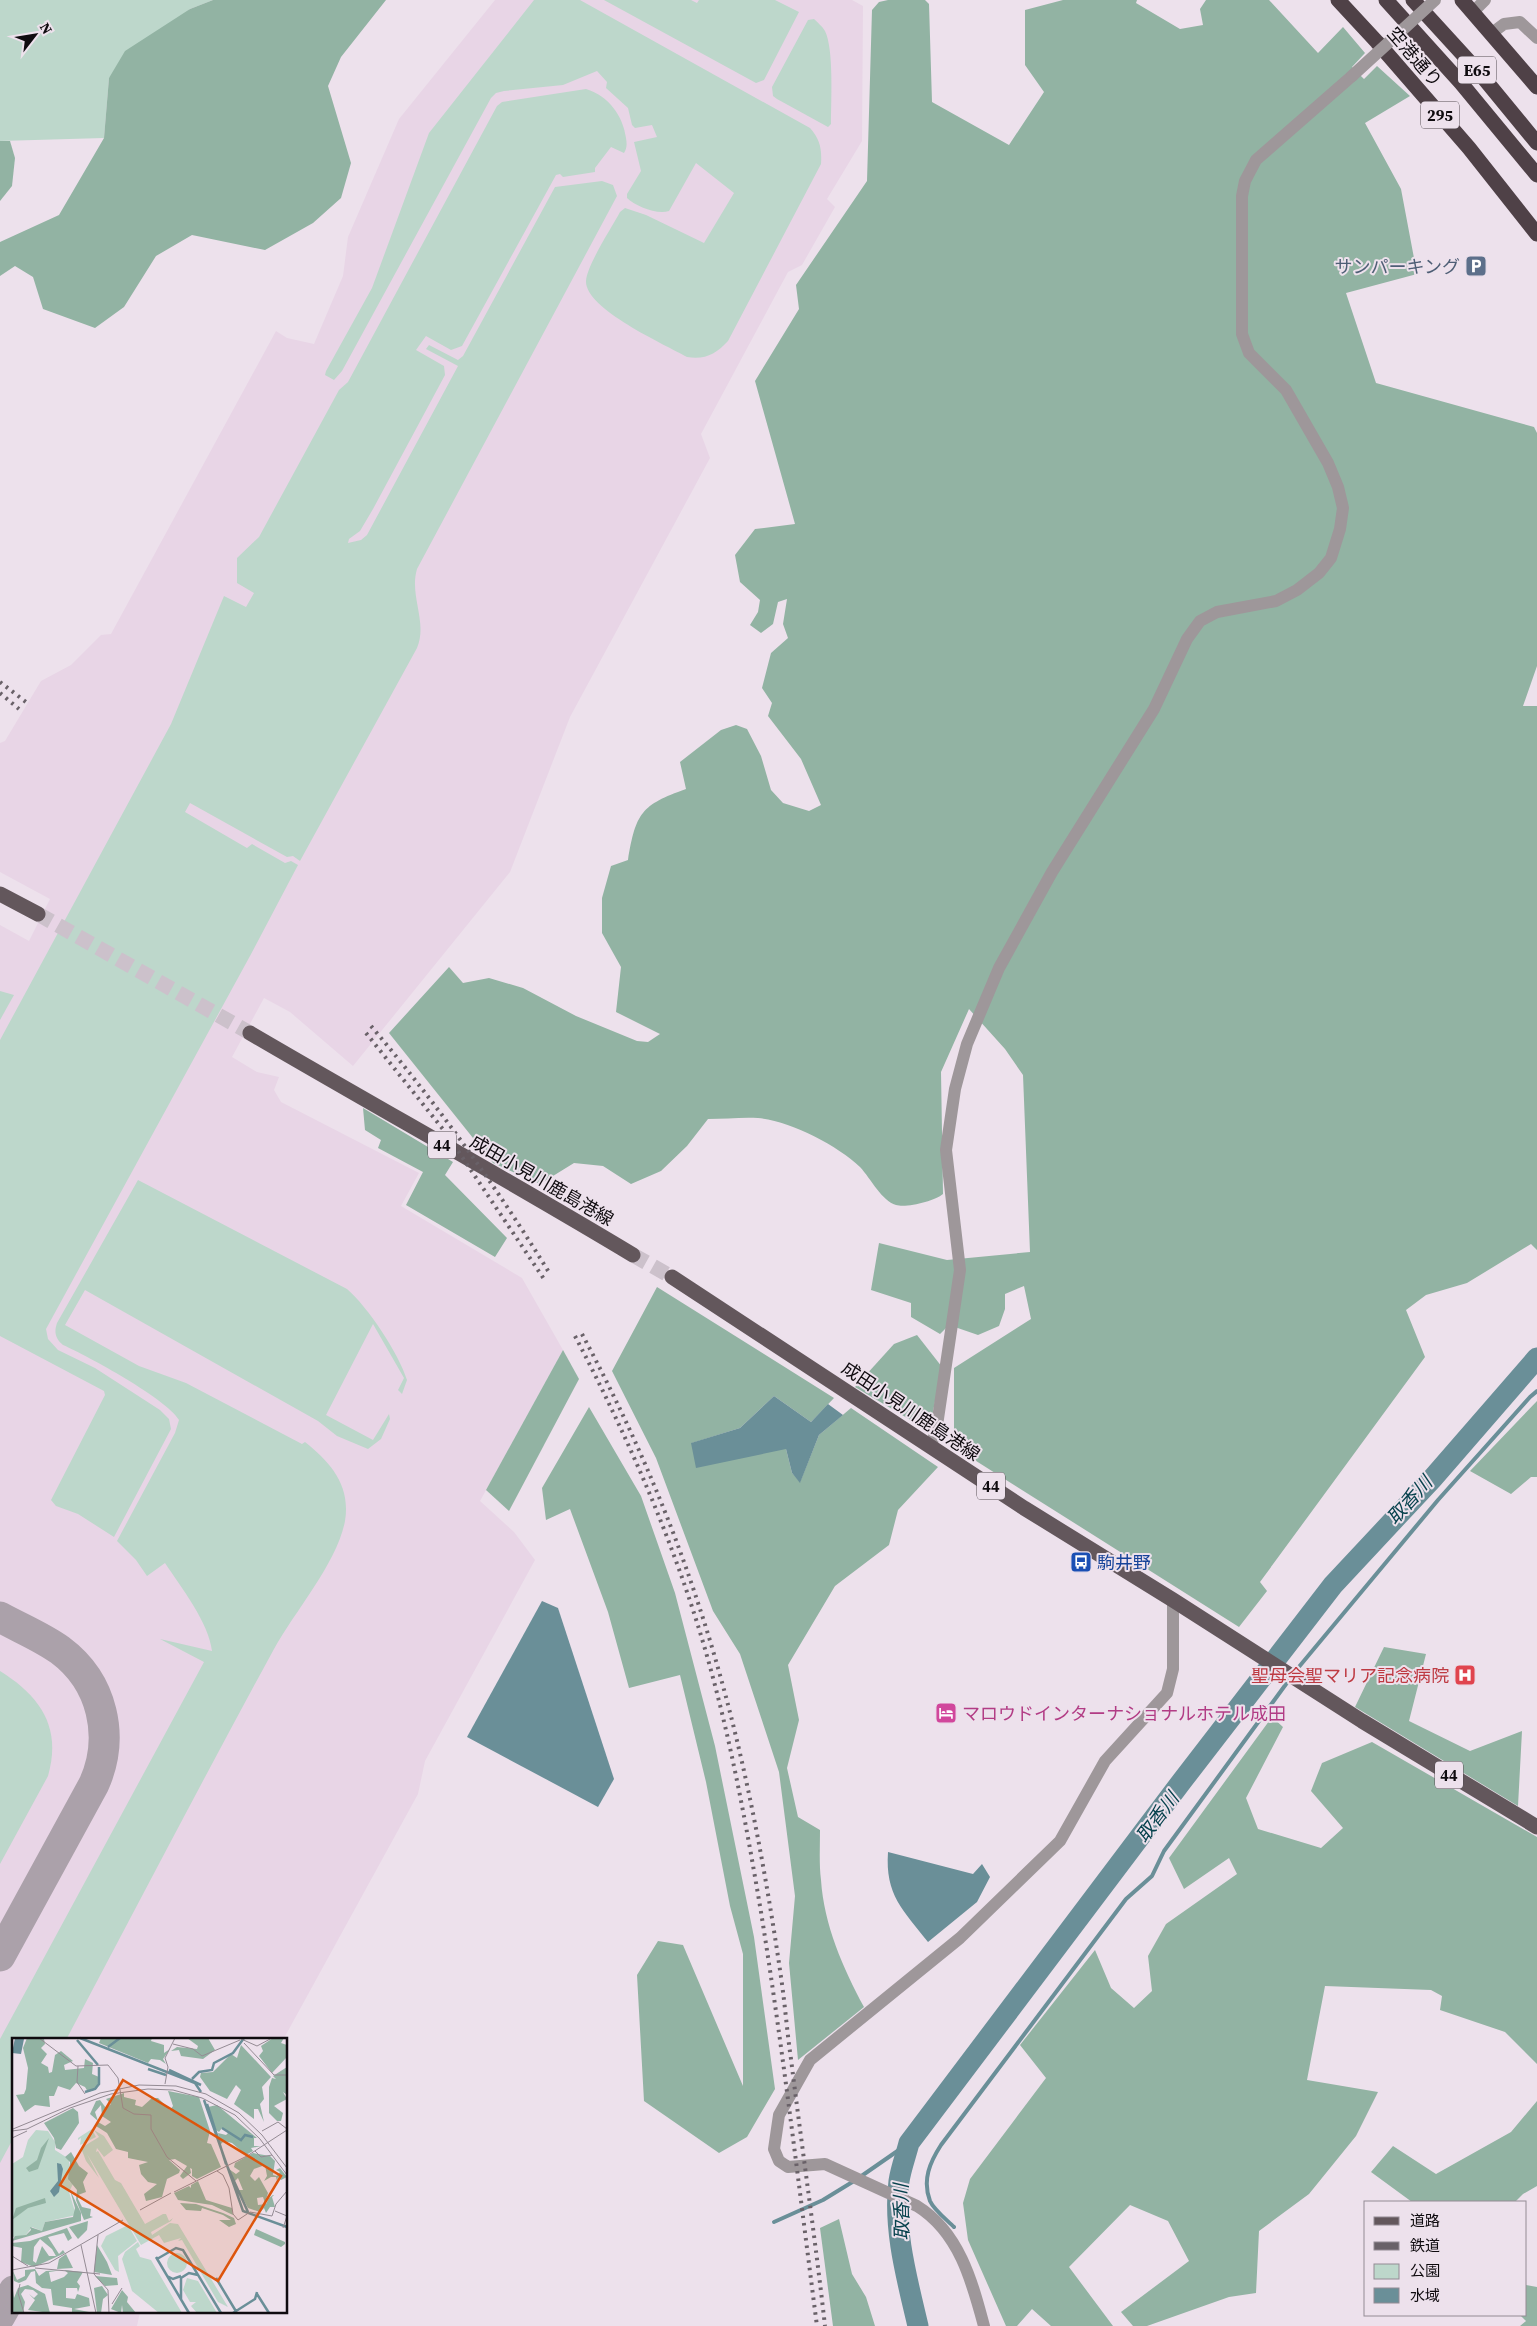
<svg xmlns="http://www.w3.org/2000/svg" width="1537" height="2326" viewBox="0 0 1537 2326" font-family="'Source Serif 4','Noto Sans JP',serif">
	<style>
		.built { fill: #e8d5e6 }
		.green { fill: #bdd7cb }
		.forest { fill: #92b3a3 }
		.water { fill: #6a8f98 }
		.lines { fill: none; stroke-linecap: round; stroke-linejoin: round }
		.stream { stroke: #6a8f98; stroke-width: 4 }
		.river { stroke: #6a8f98; stroke-width: 21 }
		.taxiway { stroke: #aba1aa; stroke-width: 31 }
		.primary-tunnel { stroke: #ccc1cb; stroke-width: 15; stroke-dasharray: 15 8; stroke-linecap: butt }
		.street { stroke: #9e979a; stroke-width: 12 }
		.primary { stroke: #63575c; stroke-width: 15 }
		.highway { stroke: #4f4147; stroke-width: 15 }
		.rail { stroke: #696168; stroke-width: 4; stroke-dasharray: 2.5 5; stroke-linecap: butt }
		.street-bridge { stroke: #9e979a; stroke-width: 12 }
		.labels { text-anchor: middle; dominant-baseline: central; stroke-width: 4; stroke-linejoin: round; paint-order: stroke }
		.shield { fill: #ede1ec; stroke: #524b51; stroke-width: 1 }
		.shield-label { font-size: 16px; font-weight: bold; fill: #0f0b0f }
		.street-label { font-size: 18px; fill: #0f0b0f; stroke: #ede1ec }
		.service-label { font-size: 18px; fill: #4e5e75; stroke: #ede1ec; text-anchor: end }
		.transit-label { font-size: 18px; fill: #164399; stroke: #ede1ec; text-anchor: start }
		.health-label { font-size: 18px; fill: #be3a42; stroke: #ede1ec; text-anchor: end }
		.hotel-label { font-size: 18px; fill: #b23c85; stroke: #ede1ec; text-anchor: start }
		.water-label { font-size: 19px; font-style: italic; fill: #07424d; stroke: #ede1ec }
		.inset-river { fill: none; stroke: #6a8f98; stroke-width: 2.5 }
		.inset-road { fill: none; stroke: #948b94; stroke-width: 1 }
		.view { fill: #dd550c; fill-opacity: 0.15; stroke: #dd550c; stroke-width: 2.5 }
		.inset-edge { fill: none; stroke: #0f0b0f; stroke-width: 2.5 }
	</style>
	<rect width="100%" height="100%" fill="#ede1ec"/>
	<path class="built" d="M495 0H852L863 6 862 141 827 199 835 207 802 265 788 272 701 434 710 458 570 717 510 872 353 1066 290 1012 264 998 232 1057 257 1072 279 1077 274 1090 281 1102 419 1173 401 1206 522 1278 563 1350 480 1501 514 1532 535 1560 425 1761 418 1794 283 2040H14V2312H140L137 2326H0V925L29 941 50 899 0 872V743L5 741 41 681 71 665 101 635 111 634 276 331 287 338 314 344 343 276 348 237 399 119Z"/>
	<g class="green">
		<path d="M0 0H213L190 9 109 78 104 138 0 141Z"/>
		<path d="M534 0H580L810 128C820 139 822 149 821 164L728 341C716 354 705 360 687 357 664 344 585 309 586 281 587 265 612 227 620 212L625 208 646 215 704 243 734 193 696 163 669 211C657 215 635 206 627 198V194L641 171 634 142 657 137 652 125 635 128 632 125 628 108 606 88 607 82 597 71 563 85 504 91 496 93 491 98 342 371 334 380 325 375 326 371 372 288 429 133Z"/>
		<path d="M604 0H691L697 3 699 0H775L799 12 764 80 756 83Z"/>
		<path d="M814 19C818 23 822 26 825 31 834 49 831 102 831 124L828 127 777 99 773 96 772 87 808 20Z"/>
		<path d="M586 89C609 96 623 116 626 138 627 144 627 148 624 153L611 147 595 168V172L563 177 560 174 556 175 462 346 451 350 426 336 416 350 444 366 445 375 373 509 360 531 349 539 348 543 361 540 367 535 458 366 426 349 429 345 458 360 463 356 555 187 602 181 613 185 617 196 417 569C409 596 428 622 417 648L300 861 293 856 287 857 190 803 185 812 247 848 252 844 285 863 291 861 298 865 250 956 46 1329 48 1339 58 1350 95 1368 160 1410 169 1419 171 1429 114 1537 78 1514 56 1506 51 1500 105 1395 104 1391 0 1336V1040L171 724 224 596 246 607 254 593 237 583V558L259 537 339 390 348 382 497 106 502 102Z"/>
		<path d="M0 991 14 995 0 1020Z"/>
		<path d="M138 1180 347 1289C368 1307 399 1354 407 1380L402 1394 398 1390 404 1378 373 1324 326 1415 373 1440 389 1414 390 1419 381 1439 368 1449 337 1436 318 1421 85 1290 65 1325 139 1366 186 1383 302 1444 305 1442C330 1462 351 1485 345 1521 337 1563 295 1611 274 1649 203 1779 135 1910 66 2040H14V2137L0 2163V2039L204 1662 160 1639 212 1651C209 1623 181 1587 165 1563L147 1576 136 1560 117 1541 175 1433 179 1420C167 1399 88 1356 63 1345 55 1338 54 1332 57 1323Z"/>
		<path d="M0 1671C40 1696 62 1727 48 1776L0 1864Z"/>
	</g>
	<g class="forest">
		<path d="M213 0H386L341 57 328 86 351 163 341 198 313 223 265 250 192 235 156 256 124 307 95 328 43 309 33 277 15 266 0 276V242L59 215 104 138 109 78 125 51 190 9Z"/>
		<path d="M888 0H925L929 4 932 102 1009 145 1044 92 1025 65V10L1063 0H1137L1136 3 1180 29 1203 25 1200 9 1206 0H1269L1318 53 1343 27 1365 53 1352 67 1364 79 1377 66 1410 96 1365 123 1401 189 1417 274 1346 293 1376 383 1534 427 1537 433V666L1523 706H1537V1250L1531 1244 1467 1283 1426 1295 1406 1310 1425 1357 1260 1582 1267 1591 1239 1627 954 1447V1368L1031 1319 1024 1286 1005 1294V1309L999 1326 978 1335 949 1325 940 1334 911 1317V1303L871 1290 879 1243 947 1260 1030 1252 1023 1075 1005 1049 969 1009 941 1072 943 1194C935 1201 907 1208 896 1205 882 1201 871 1179 860 1167 837 1145 790 1121 758 1118 742 1117 725 1119 708 1119L687 1146 661 1171 631 1184 603 1166 574 1163 540 1184 493 1163 389 1033 449 967 463 983 489 978 523 988 576 1016 637 1041 648 1042 660 1034 616 1012 621 967 602 933V898L611 866 628 860C636 813 641 805 686 789L680 762 721 730 736 725 747 729 761 756 771 790 783 803 809 811 821 805 801 759 768 716 772 703 762 688 771 653 788 638 783 624 787 599 778 602 773 624 761 633 750 625 758 612 760 600 740 582 735 555 755 529 795 524 755 381 799 309 796 285 867 181 872 10 879 2Z"/>
		<path d="M0 141H10L15 158 12 186 0 201Z"/>
		<path d="M363 1108 453 1162 445 1175 507 1238 495 1257 406 1205 423 1172 378 1148 381 1140 365 1130Z"/>
		<path d="M657 1287 834 1398 811 1422 774 1396 740 1428 692 1443 786 1449 792 1473 800 1482 819 1435 851 1408 938 1467 898 1510 889 1545 835 1586 788 1665 799 1720 787 1768 798 1817 820 1830C820 1847 819 1864 821 1880 824 1925 843 1968 864 2007L798 2060 789 1963 795 1896 779 1772 740 1654 713 1611 656 1458 612 1371Z"/>
		<path d="M917 1335 942 1367 929 1431 855 1387 894 1344Z"/>
		<path d="M563 1350 579 1379 509 1511 486 1490Z"/>
		<path d="M1537 1401V1477H1531L1511 1494 1470 1471Z"/>
		<path d="M589 1407 641 1496 675 1593 715 1746 754 1937 775 2089 747 2137 719 2153 644 2101 637 1975 658 1941 683 1945 743 2086V1954L730 1906 706 1782 680 1675 629 1688 608 1612 570 1509 546 1520 542 1488Z"/>
		<path d="M1384 1647 1426 1654 1409 1721 1470 1751 1522 1731 1518 1806 1355 1707Z"/>
		<path d="M1272 1717 1283 1727 1246 1798 1258 1829 1321 1848 1343 1828 1311 1791 1322 1763 1372 1742 1537 1837V2064L1505 2032 1440 2010 1442 1996 1431 1990 1325 1986 1307 2080 1378 2092 1356 2136 1309 2194 1259 2231 1256 2293 1229 2297 1147 2326H1133L1121 2312 1189 2261 1168 2221 1130 2205 1069 2267 1113 2326H1051L1032 2309 1017 2326H1006L968 2240 963 2203 970 2179 1046 2078 1020 2045 1095 1950 1111 1988 1134 2008 1152 1991 1148 1956 1166 1924 1237 1874 1229 1858 1184 1889 1169 1858Z"/>
		<path d="M1537 2101V2186L1523 2194 1515 2202H1412L1371 2172 1393 2146 1436 2174 1511 2132Z"/>
		<path d="M839 2219 852 2274 866 2297 875 2326H833L820 2228Z"/>
		<path d="M1526 2285 1537 2287V2326H1520L1526 2321 1520 2315H1526Z"/>
	</g>
	<g class="water">
		<path d="M774 1396 811 1422 828 1404 843 1415 819 1435 800 1483 792 1473 786 1449 696 1468 691 1443 740 1428Z"/>
		<path d="M542 1601 558 1608 614 1779 598 1807 467 1737Z"/>
		<path d="M888 1852 973 1874 982 1864 990 1877 977 1902 928 1942C903 1910 885 1895 888 1852Z"/>
	</g>
	<g class="lines">
		<g class="stream">
			<path d="M1293 1674 1438 1500 1530 1397 1537 1391"/>
			<path d="M860 2177 909 2143"/>
			<path d="M774 2222 823 2200 854 2181"/>
			<path d="M954 2227C947 2220 934 2210 930 2201 922 2180 930 2162 941 2145L1126 1899 1152 1876 1164 1851 1289 1680"/>
		</g>
		<path class="river" d="M918 2326C907 2279 893 2229 899 2181 901 2168 906 2155 909 2143L1182 1781 1333 1585 1432 1479 1537 1358"/>
		<g class="taxiway">
			<path d="M0 1617C20 1628 42 1637 60 1650 103 1682 115 1737 94 1784L0 1956"/>
			<path d="M0 2316 14 2291"/>
		</g>
		<g class="primary-tunnel">
			<path d="M38 914 250 1033"/>
			<path d="M633 1255 672 1277"/>
		</g>
		<g class="street">
			<path d="M1473 12 1485 0"/>
			<path d="M1492 33 1504 24 1520 22 1537 38"/>
			<path d="M930 1447 936 1432 960 1270 946 1150 955 1089 967 1044 999 968 1052 872 1154 709 1187 639 1200 621 1217 612 1276 601 1297 590 1319 573 1331 558 1340 529 1343 508 1338 487 1328 463 1286 390 1249 353 1242 334V196L1245 181 1256 160 1352 76"/>
			<path d="M984 2326C972 2281 959 2232 917 2206L825 2164 788 2167 779 2161 774 2149 779 2115 810 2060 960 1938 1060 1841 1105 1761 1167 1693 1173 1669V1600"/>
		</g>
		<g class="primary">
			<path d="M0 894 38 914"/>
			<path d="M250 1033C378 1108 507 1179 633 1255"/>
			<path d="M672 1277 1024 1508 1173 1600 1362 1721 1537 1827"/>
		</g>
		<g class="highway">
			<path d="M1338 0 1377 42 1469 148 1537 234"/>
			<path d="M1386 0 1461 83 1537 175"/>
			<path d="M1413 0 1477 70 1537 143"/>
			<path d="M1462 0 1537 87"/>
		</g>
		<g class="rail">
			<path d="M0 682 26 702"/>
			<path d="M0 693 19 709"/>
			<path d="M371 1026C437 1104 496 1186 550 1274"/>
			<path d="M366 1033 446 1133 544 1279"/>
			<path d="M582 1334C629 1422 669 1513 700 1609 739 1728 763 1853 781 1977 785 2004 787 2032 791 2059 802 2148 815 2237 825 2326"/>
			<path d="M575 1336C621 1424 662 1515 693 1610 725 1708 744 1811 761 1912 783 2049 799 2188 817 2326"/>
		</g>
		<path class="street-bridge" d="M1352 76 1435 0"/>
	</g>
	<defs>
		<g id="parking-square" transform="scale(1.125)"><rect x="-9" y="-9" width="18" height="18" rx="4" fill="#5c6f8a" stroke="#ede1ec"/><path d="M-3.5-5.5H1a3.5 3.5 0 0 1 0 7H-1V5.5H-3.5ZM-1-3.4V-.6H.8a1.4 1.4 0 0 0 0-2.8Z" fill="#fff"/></g>
		<g id="bus-square" transform="scale(1.125)"><rect x="-9" y="-9" width="18" height="18" rx="4" fill="#1a4fb4" stroke="#ede1ec"/><path d="M-5-6H5V4H4V6H2V4H-2V6H-4V4H-5ZM-3.5-4V0h7V-4ZM-3.5 1.2v1.5H-2V1.2ZM2 1.2v1.5H3.5V1.2Z" fill="#fff"/></g>
		<g id="hospital-square" transform="scale(1.125)"><rect x="-9" y="-9" width="18" height="18" rx="4" fill="#e0444e" stroke="#ede1ec"/><path d="M-5-5h3v3.5h4V-5h3V5h-3V1.5h-4V5h-3Z" fill="#fff"/></g>
		<g id="hotel-square" transform="scale(1.125)"><rect x="-9" y="-9" width="18" height="18" rx="4" fill="#d1479c" stroke="#ede1ec"/><path d="M-6-4.5h1.5V1H6V5H4.5V3h-9V5H-6ZM-4 0a1.8 1.8 0 1 1 3.6 0ZM.5 0V-2.5h3Q6-2.5 6 0Z" fill="#fff"/></g>
	</defs>
	<g fill-rule="evenodd">
		<use href="#parking-square" x="1476" y="266"/>
		<use href="#bus-square" x="1081" y="1562"/>
		<use href="#hospital-square" x="1465" y="1675"/>
		<use href="#hotel-square" x="946" y="1713"/>
	</g>
	<g class="labels">
		<g class="shield">
			<rect x="1458" y="56.5" width="38" height="27" rx="4"/>
			<rect x="1421" y="101.5" width="38" height="27" rx="4"/>
			<rect x="428" y="1131.5" width="28" height="27" rx="4"/>
			<rect x="977" y="1472.5" width="28" height="27" rx="4"/>
			<rect x="1435" y="1761.5" width="28" height="27" rx="4"/>
		</g>
		<g class="shield-label">
			<text x="1477" y="70">E65</text>
			<text x="1440" y="115">295</text>
			<text x="442" y="1145">44</text>
			<text x="991" y="1486">44</text>
			<text x="1449" y="1775">44</text>
		</g>
		<g class="street-label">
			<text transform="translate(1415 57) rotate(49)">空港通り</text>
			<text transform="translate(542 1180) rotate(30)">成田小見川鹿島港線</text>
			<text transform="translate(911 1411) rotate(34)">成田小見川鹿島港線</text>
		</g>
		<g class="service-label">
			<text x="1460" y="266">サンパーキング</text>
		</g>
		<g class="transit-label">
			<text x="1097" y="1562">駒井野</text>
		</g>
		<g class="health-label">
			<text x="1449" y="1675">聖母会聖マリア記念病院</text>
		</g>
		<g class="hotel-label">
			<text x="962" y="1713">マロウドインターナショナルホテル成田</text>
		</g>
		<g class="water-label">
			<text transform="translate(1409 1500) rotate(-48)">取香川</text>
			<text transform="translate(1157 1817) rotate(-53)">取香川</text>
			<text transform="translate(901 2212) rotate(-91)">取香川</text>
		</g>
	</g>
	<g transform="translate(12 2038)">
		<rect width="275" height="275" fill="#ede1ec"/>
		<path d="M80 91 84 99 68 107 69 100 66 102V100ZM24 92 36 93 43 104V112L57 121V143L61 146 57 154 64 177 33 184 30 193 20 189 13 198 0 199V126L11 119 16 102ZM82 92 92 98 101 112 92 119 85 110 84 114 86 113 103 142 109 145 133 186 151 176H158H154L157 183 161 180 159 183 139 194 140 197 158 185 166 186 216 269 206 264 170 202 166 203 169 200 152 205 147 197 129 207 75 116 87 140 74 123 69 110 87 99ZM116 187 125 203 106 218 107 234 103 232 89 208 94 198ZM126 204 128 208 124 211 128 219 139 222 170 275H147L120 253 110 221 113 214ZM155 225a10 10 0 1 1 20 0a10 10 0 1 1-20 0ZM175 240 186 243 205 275H185L179 268 184 264H178L171 252Z" fill="#bdd7cb"/>
		<path d="M15 0 32 1 33 6 29 10 35 16 29 25 36 29 37 35 40 34 43 17 49 13 61 23 52 27 53 32 72 30 73 21 81 25 80 36 87 39 85 51 76 54 73 49 64 45 58 52 46 48 42 58H37L38 69 23 67 13 74 4 57 12 56 14 51 16 30 11 10ZM89 0H140L139 3 152 7V15L158 11 151 21 154 26 148 22 139 21 136 25 87 5ZM175 0H196L203 12 191 21 169 18 167 12 159 13 165 9 185 11 186 8ZM261 0H272L269 5 275 7V19L260 35 247 18 251 13 249 8ZM229 7 259 39 250 49 252 61 248 66 252 84 246 71H242V81L222 66 229 52 224 47 215 61 198 53 188 39 189 35 201 34 219 16 225 20ZM275 29V57L271 54 275 61 262 68 271 75 269 83H265L257 75V49L260 40 264 41 261 38ZM156 53 187 59 198 93 195 105 199 106 209 129 185 141 180 138V131L178 130 179 135 171 141 168 138 175 128 163 121 157 122 168 132 167 135 155 141 150 159 134 163 132 156 145 146 136 144 129 136 127 127 136 124 116 120V114L104 111 95 95 84 88 86 84 93 88 99 84 90 78 89 67 83 74 86 83 78 76 84 63 88 62 94 70 99 66 94 61 112 55V59L124 62 123 67 130 69 140 60H146L158 72 161 68ZM205 67 245 100H242V108H249L239 110 241 113 234 117 220 105 212 103 208 107 206 95 214 97 217 94 210 90 207 94 204 92 196 69ZM61 70 66 74 67 85 49 112 44 110 42 100 32 85ZM37 100 26 131 17 134 14 130 25 122 29 110ZM59 114 67 128 76 135 71 144 74 154 66 157V161L70 169 79 171 78 178 81 179 72 182 64 162 65 152 56 141 58 124 53 119ZM241 115 258 118 263 123 261 137 265 138 268 134 264 132 268 130 275 139 269 142 266 139 265 143 264 139H259L252 143 255 138 253 127 242 131 238 138 243 143 247 139 256 155 253 165 251 159 245 160 246 167 254 166 257 160 261 157H262L260 159 263 169H258L254 175 252 170 248 174 236 170 226 152H231L226 140 222 144 217 131 224 136 228 133 222 129 223 125ZM186 143 194 162 220 170 221 177 200 167 166 162 162 155 177 148 179 150V147ZM58 152 69 175V183L0 203 3 198 14 197 19 192 18 189 30 193 33 184 61 179 63 170ZM33 160 34 165 16 170 0 182 4 170ZM168 165 184 166 211 175 222 180 224 186 217 189 207 182H219L211 177 190 170 189 173 174 172ZM76 183 75 192 66 201 57 189ZM55 190 60 200 56 203 52 195 36 199 47 216 51 212 53 215 22 229 9 224 10 210 0 208V205L18 203ZM28 201 40 211 44 218H37L30 208 24 225 21 223 22 209ZM244 191 273 204V206L269 209 242 197ZM85 207 95 224 100 237 82 234ZM54 216 61 230 45 231 47 221ZM23 231 27 238 34 233 51 232 37 234 39 244 52 239 56 235 52 232 71 234 65 244 68 248 66 254 65 250H54V260L63 261 65 256 77 260 78 268 62 271 82 275H60V270L41 267 39 251 30 250 24 245 23 233 19 234 14 242 7 245 2 243 1 233 5 242 13 238V232ZM83 238 105 240 106 247 93 248ZM0 245 2 260 6 250 16 247 33 256 38 275 16 272 23 262 17 256 22 260 26 256 21 252 13 251 9 256 13 264 11 275H0ZM90 248 96 257 91 261 89 275H85L82 250ZM110 252 116 259 115 264 124 275H111L110 267 109 275 99 271Z" fill="#92b3a3" fill-rule="evenodd"/>
		<path d="M3 0 12 1 9 16 0 15ZM45 125 49 126 51 131 47 154 42 159 38 153 46 143Z" fill="#6a8f98"/>
		<path class="inset-river" d="M68 0 183 45 189 54M65 2 86 27M96 9 108 0M136 31 154 37M157 32 189 47M180 41 187 34 200 32 202 25 221 15 232 0M73 54 83 51 87 46V29M192 62 231 173 275 189M195 66 214 126M210 90 229 102 233 97 241 99M216 130 236 174M144 219 177 275M145 221 164 210 171 212 209 275M155 238 161 241 169 238M204 240 225 275M245 256 257 275M169 261V240L177 235 186 237M221 275 243 261 245 254"/>
		<path class="inset-road" d="M27 0 64 28 96 27 106 40 111 70 122 76 139 77V91L155 119 184 143M227 0 245 8 260 0M232 5 262 37H275M161 6 181 11 190 18 228 2M66 28 65 44 73 56M153 46 156 29 153 20 163 0M1 91 88 55 127 47 164 48 194 56 227 75 250 97 275 130M0 93 15 91 58 70 99 56 136 51 161 52 190 60 223 77 248 101 275 137M250 93 266 84 275 91M0 100 15 93M243 113 249 119 260 117M205 133 211 137 217 150 221 176 226 182 238 174 260 178 264 166 275 153M162 154 235 118 275 92M128 172 159 155M263 173 275 178 271 190M86 197 82 236 96 252 97 275M69 207 84 275M0 218 16 228M23 230 88 236M0 232 37 225 111 182M8 246 6 255 12 275M100 266 110 250"/>
		<path class="view" d="M111 42 269 138 206 243 48 147Z"/>
		<rect width="275" height="275" class="inset-edge"/>
	</g>
	<rect x="1364" y="2201" width="162" height="115" fill="#ede1ec" stroke="#948b94"/>
	<rect x="1374" y="2217" width="25" height="8" fill="#63575c" stroke="#948b94"/>
	<text x="1410" y="2226" font-size="15" fill="#0f0b0f">道路</text>
	<rect x="1374" y="2242" width="25" height="8" fill="#696168" stroke="#948b94"/>
	<text x="1410" y="2251" font-size="15" fill="#0f0b0f">鉄道</text>
	<rect x="1374" y="2264" width="25" height="15" fill="#bdd7cb" stroke="#948b94"/>
	<text x="1410" y="2276" font-size="15" fill="#0f0b0f">公園</text>
	<rect x="1374" y="2288" width="25" height="15" fill="#6a8f98" stroke="#948b94"/>
	<text x="1410" y="2301" font-size="15" fill="#0f0b0f">水域</text>
	<g transform="translate(35 35) rotate(59)" stroke="#ede1ec" stroke-width="4" paint-order="stroke">
	<path d="M0-4L9 19L0 12L-9 19Z" fill="#0f0b0f"/>
	<text y="-8" font-size="14" font-weight="bold" text-anchor="middle" fill="#0f0b0f">N</text>
	</g>
</svg>
